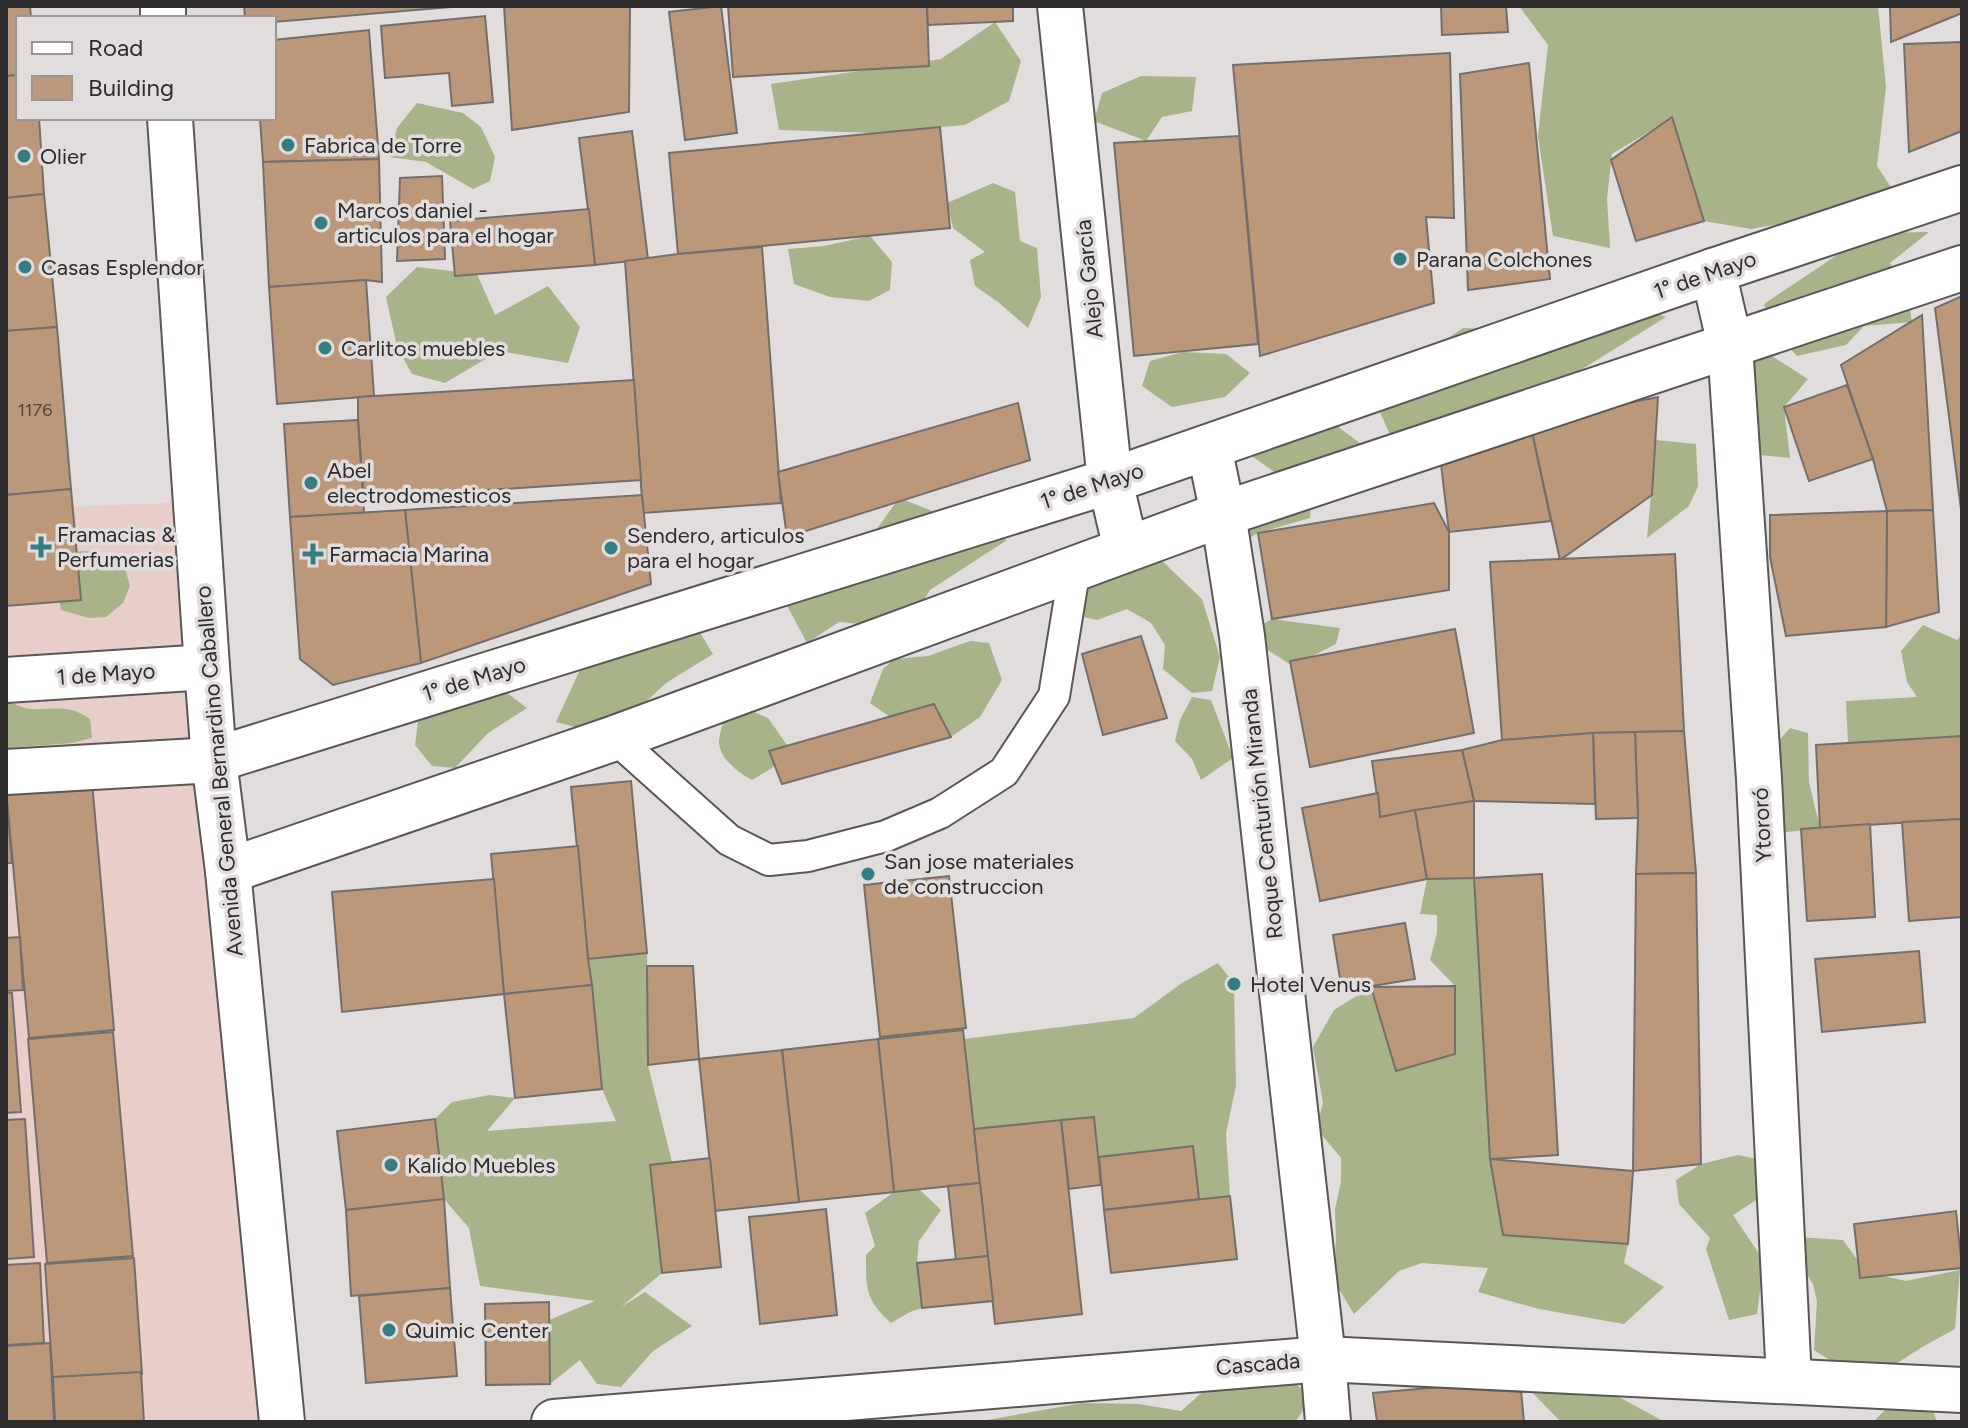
<svg xmlns="http://www.w3.org/2000/svg" width="1968" height="1428" viewBox="0 0 1968 1428" font-family="Figtree,sans-serif">
	<style>
		.commercial { fill: #e8cec8 }
		.forest { fill: #a9b389 }
		.building { fill: #bc987b; stroke: #726f6d; stroke-width: 2 }
		.lines { fill: none; stroke-linecap: round; stroke-linejoin: round }
		.service-casing { stroke: #5a5755; stroke-width: 34 }
		.minor-casing { stroke: #5a5755; stroke-width: 48 }
		.primary-casing { stroke: #5a5755; stroke-width: 48 }
		.service { stroke: #fff; stroke-width: 30 }
		.minor { stroke: #fff; stroke-width: 44 }
		.primary { stroke: #fff; stroke-width: 44 }
		.poi-dot { fill: #357d83; stroke: #e1dddc; stroke-width: 3 }
		.labels { text-anchor: middle; dominant-baseline: central; stroke-width: 7; stroke-linejoin: round; paint-order: stroke }
		.number-label { font-size: 18px; fill: #524740 }
		.poi-label { font-size: 22px; fill: #2e2c2c; stroke: #e1dddc; text-anchor: start }
		.street-label { font-size: 22px; fill: #2e2c2c; stroke: #e1dddc }
	</style>
	<rect width="100%" height="100%" fill="#e1dddc"/>
	<path class="commercial" d="M195 502 280 1422H6V509Z"/>
	<g class="forest">
		<path d="M1519 6H1878L1886 87 1877 166 1901 202 1751 229 1692 219 1672 118 1612 154 1607 199 1610 248 1553 236 1538 136 1548 45Z"/>
		<path d="M995 22 1021 61 1009 101 965 125 875 133 779 130 771 84 941 59Z"/>
		<path d="M1141 76 1196 77 1192 111 1162 117 1146 141 1094 121 1102 93Z"/>
		<path d="M417 103 463 113 481 127 495 157 490 181 473 189 426 162 389 157 397 128Z"/>
		<path d="M993 183 1015 192 1020 241 1037 248 1041 297 1028 328 998 302 975 286 970 260 985 252 953 228 947 203Z"/>
		<path d="M1929 232 1890 263 1906 286 1912 322 1864 326 1846 345 1797 356 1773 330 1764 304 1870 233Z"/>
		<path d="M870 236 892 262 890 290 869 301 830 297 794 284 788 249 824 246Z"/>
		<path d="M417 267 477 274 495 315 548 286 580 327 568 363 499 351 445 383 412 374 397 347 386 297Z"/>
		<path d="M1625 301 1666 317 1494 424 1392 439 1370 390 1463 328 1541 331Z"/>
		<path d="M1764 351 1808 379 1784 407 1790 458 1759 455 1738 364Z"/>
		<path d="M1183 352 1226 354 1250 373 1225 397 1172 407 1142 386 1150 361Z"/>
		<path d="M1294 423 1337 426 1361 444 1335 469 1283 478 1253 457 1261 433Z"/>
		<path d="M1656 440 1696 444 1698 486 1689 506 1647 538Z"/>
		<path d="M1313 484 1310 518 1258 533 1235 546 1231 511Z"/>
		<path d="M899 498 1007 540 930 590 907 628 839 622 807 643 782 596 864 547Z"/>
		<path d="M83 551 97 552 120 561 126 572 130 586 123 603 106 617 89 618 61 610 58 588 68 553Z"/>
		<path d="M1159 558 1202 599 1220 657 1212 691 1192 693 1163 669 1165 645 1151 623 1127 609 1097 620 1079 616 1075 591Z"/>
		<path d="M1272 619 1340 628 1336 644 1293 666 1244 635Z"/>
		<path d="M1923 625 1957 640 1962 634V736L1848 743 1846 701 1917 697 1907 682 1901 651Z"/>
		<path d="M696 626 713 654 666 683 609 736 556 722 585 659Z"/>
		<path d="M970 641 989 643 1002 680 980 717 951 737 907 740 897 722 870 703 883 669 894 659 928 656Z"/>
		<path d="M480 673 527 708 488 733 455 768 432 766 415 745 420 706Z"/>
		<path d="M1192 697 1211 700 1233 758 1201 780 1192 759 1175 741 1180 720Z"/>
		<path d="M6 701C12 703 19 706 25 708 52 713 64 701 90 719L92 738 72 743 6 748Z"/>
		<path d="M744 708 768 718 787 745 772 768 752 780C738 772 718 758 719 740 720 733 722 726 724 719Z"/>
		<path d="M1790 728 1808 733 1809 782 1820 828 1779 833 1759 779 1781 738Z"/>
		<path d="M1474 878 1490 1159 1503 1235 1628 1244 1624 1263 1664 1287 1624 1324 1539 1309 1478 1292 1488 1268 1422 1263 1399 1271 1354 1314 1334 1281 1336 1238 1335 1209 1341 1182V1158L1316 1128 1323 1103 1313 1047 1334 1010 1371 987 1396 1071 1455 1054V986L1430 960 1437 933V915L1420 914 1427 879Z"/>
		<path d="M647 953 648 1065 672 1162 650 1165 662 1273 621 1307 645 1292 692 1326 653 1351 621 1387 597 1384 580 1360 550 1384 549 1320 595 1301 480 1286 469 1228 444 1199 435 1119 452 1102 490 1095 515 1098 487 1131 616 1121 602 1089 588 959Z"/>
		<path d="M1218 963 1234 984 1236 1086 1226 1133 1230 1196 1199 1199 1192 1146 1099 1157 1093 1117 974 1129 964 1039 1134 1018 1182 983Z"/>
		<path d="M1738 1155 1757 1159 1761 1197 1733 1215 1764 1261 1757 1314 1729 1320 1706 1249 1710 1238 1679 1204 1676 1180 1701 1164Z"/>
		<path d="M919 1189 941 1210 919 1241 917 1263 922 1308 910 1312 891 1323C865 1299 866 1289 866 1255L875 1246 865 1213 894 1192Z"/>
		<path d="M1782 1236 1843 1240 1866 1272 1906 1281 1960 1270 1955 1329 1924 1346 1866 1383 1814 1350 1817 1301 1813 1284Z"/>
		<path d="M1563 1369 1583 1396H1617L1665 1422H1561L1520 1380Z"/>
		<path d="M1286 1377 1313 1397 1295 1422H976L1082 1403 1139 1404 1181 1411 1207 1388Z"/>
		<path d="M1924 1386 1937 1422H1873L1885 1410Z"/>
	</g>
	<g class="building">
		<path d="M6 6H30L31 18H18V75L6 76Z"/>
		<path d="M244 6H463L274 22V18H245Z"/>
		<path d="M504 6H630L629 112 512 130Z"/>
		<path d="M721 6 737 133 685 140 669 12Z"/>
		<path d="M728 6H927L929 66 733 77Z"/>
		<path d="M927 6H1013V21L928 25Z"/>
		<path d="M1441 6H1506L1508 32 1442 35Z"/>
		<path d="M1890 6H1962V13L1891 42Z"/>
		<path d="M485 16 493 102 452 106 449 73 385 78 381 26Z"/>
		<path d="M369 30 379 159 263 162 260 118H274V40Z"/>
		<path d="M1962 42V131L1909 152 1904 44Z"/>
		<path d="M1450 53 1454 218 1426 217 1434 303 1260 356 1233 65Z"/>
		<path d="M1529 63 1550 279 1468 290 1460 74Z"/>
		<path d="M18 75V118H39L44 194 6 198V76Z"/>
		<path d="M1672 117 1704 221 1636 241 1611 160Z"/>
		<path d="M940 127 950 228 678 254 669 153Z"/>
		<path d="M632 131 648 259 595 265 579 138Z"/>
		<path d="M1239 136 1258 344 1134 356 1114 143Z"/>
		<path d="M379 159 382 282 366 280 269 287 263 162Z"/>
		<path d="M442 176 445 259 397 261 400 178Z"/>
		<path d="M44 194 57 327 6 331V198Z"/>
		<path d="M589 209 595 265 455 276 450 221Z"/>
		<path d="M762 247 781 503 643 513 625 261 678 254Z"/>
		<path d="M366 280 374 396 277 404 269 287Z"/>
		<path d="M1962 296V517L1935 308Z"/>
		<path d="M1922 315 1933 510 1887 511 1873 459 1841 365Z"/>
		<path d="M57 327 71 489 6 495V331Z"/>
		<path d="M634 380 641 480 364 498 358 420V397Z"/>
		<path d="M1847 385 1873 459 1809 481 1784 407Z"/>
		<path d="M1658 397 1652 495 1560 560 1530 423Z"/>
		<path d="M1018 403 1030 460 787 537 778 472Z"/>
		<path d="M358 420 364 513 290 517 284 424Z"/>
		<path d="M1530 423 1551 521 1449 532 1441 464Z"/>
		<path d="M71 489 81 600 6 606V495Z"/>
		<path d="M642 495 651 584 421 663 405 510Z"/>
		<path d="M1434 503 1449 532V590L1272 619 1258 533Z"/>
		<path d="M405 510 421 663 333 685 300 659 290 517Z"/>
		<path d="M1933 510 1939 612 1886 627 1887 511Z"/>
		<path d="M1887 511 1886 627 1786 636 1770 557V515Z"/>
		<path d="M1675 554 1684 731 1593 733 1502 740 1490 562Z"/>
		<path d="M1455 629 1474 733 1310 767 1290 661Z"/>
		<path d="M1141 636 1167 718 1103 735 1082 654Z"/>
		<path d="M934 704 951 737 782 784 769 751Z"/>
		<path d="M1684 731 1696 873 1636 874 1638 818 1635 732Z"/>
		<path d="M1635 732 1638 818 1596 819 1593 733Z"/>
		<path d="M1593 733 1595 804 1474 801 1462 750 1502 740Z"/>
		<path d="M1962 736V819L1820 828 1816 745Z"/>
		<path d="M1462 750 1474 801 1380 817 1372 761Z"/>
		<path d="M631 781 647 953 588 959 571 787Z"/>
		<path d="M92 782 114 1030 29 1038 6 789Z"/>
		<path d="M6 792 12 863H6Z"/>
		<path d="M1378 793 1380 817 1415 810 1427 879 1320 901 1302 808Z"/>
		<path d="M1474 801V878L1427 879 1415 810Z"/>
		<path d="M1962 819V917L1909 921 1902 822Z"/>
		<path d="M1870 824 1875 917 1807 921 1801 829Z"/>
		<path d="M578 846 588 959 592 985 504 994 491 854Z"/>
		<path d="M1696 873 1701 1164 1633 1171 1636 874Z"/>
		<path d="M1542 874 1558 1155 1490 1159 1474 878Z"/>
		<path d="M949 876 966 1028 880 1037 864 885Z"/>
		<path d="M494 879 504 994 342 1012 332 892Z"/>
		<path d="M1405 923 1415 979 1342 991 1333 935Z"/>
		<path d="M20 937 23 990 6 991V938Z"/>
		<path d="M1919 951 1925 1022 1822 1032 1815 959Z"/>
		<path d="M647 966H693L699 1059 648 1065Z"/>
		<path d="M592 985 602 1089 515 1098 504 994Z"/>
		<path d="M1455 986V1054L1396 1071 1371 987Z"/>
		<path d="M6 993H12L21 1112 6 1113Z"/>
		<path d="M963 1030 980 1183 894 1192 878 1039Z"/>
		<path d="M113 1032 133 1256 47 1263 28 1039Z"/>
		<path d="M878 1039 894 1192 799 1202 782 1050Z"/>
		<path d="M782 1050 799 1202 715 1211 699 1059Z"/>
		<path d="M1094 1117 1101 1185 1069 1189 1061 1120Z"/>
		<path d="M25 1119 34 1257 6 1259V1120Z"/>
		<path d="M435 1119 444 1199 346 1210 337 1131Z"/>
		<path d="M1061 1120 1082 1314 995 1324 974 1129Z"/>
		<path d="M1193 1146 1199 1199 1104 1210 1099 1157Z"/>
		<path d="M710 1158 721 1267 662 1273 650 1165Z"/>
		<path d="M1490 1159 1633 1171 1628 1244 1503 1235Z"/>
		<path d="M980 1183 988 1256 956 1260 948 1186Z"/>
		<path d="M1230 1196 1237 1259 1111 1273 1104 1210Z"/>
		<path d="M444 1199 450 1288 351 1296 346 1210Z"/>
		<path d="M826 1209 837 1315 760 1324 749 1217Z"/>
		<path d="M1956 1211 1962 1268 1860 1278 1854 1224Z"/>
		<path d="M988 1256 993 1301 922 1308 917 1263Z"/>
		<path d="M134 1258 142 1374 53 1381 45 1264Z"/>
		<path d="M40 1263 44 1343 6 1345V1265Z"/>
		<path d="M450 1288 457 1376 366 1383 359 1296Z"/>
		<path d="M549 1302 550 1384 486 1385 485 1304Z"/>
		<path d="M50 1343 54 1422H6V1346Z"/>
		<path d="M141 1372 144 1422H55L53 1377Z"/>
		<path d="M1520 1380 1524 1422H1377L1373 1393Z"/>
	</g>
	<g class="lines">
		<g class="service-casing">
			<path id="service" d="M615 738 729 840 769 860 808 856 886 836 940 813 1004 772 1054 696 1075 567"/>
		</g>
		<g class="minor-casing">
			<g id="minor">
				<path d="M1060 6 1110 481 1126 549"/>
				<path d="M1713 271 1730 345 1759 779 1789 1380"/>
				<path d="M1209 447 1223 514 1242 636 1323 1359 1328 1422"/>
				<path d="M6 680 207 667"/>
				<path d="M6 772 214 760 1110 481 1713 271 1962 188"/>
				<path d="M228 871 615 738 1223 514 1962 268"/>
				<path d="M554 1422 1323 1359 1962 1390"/>
			</g>
		</g>
		<g class="primary-casing">
			<g id="primary">
				<path d="M163 6V18"/>
				<path d="M170 118 207 667 214 760 228 871 282 1422"/>
			</g>
		</g>
		<use href="#service" class="service"/>
		<use href="#minor" class="minor"/>
		<use href="#primary" class="primary"/>
	</g>
	<g class="poi-dot">
		<circle cx="288" cy="145" r="8"/>
		<circle cx="24" cy="156" r="8"/>
		<circle cx="321" cy="223" r="8"/>
		<circle cx="1400" cy="259" r="8"/>
		<circle cx="25" cy="267" r="8"/>
		<circle cx="325" cy="348" r="8"/>
		<circle cx="311" cy="483" r="8"/>
		<path d="M37 535h8v8h8v8h-8v8h-8v-8h-8v-8h8z"/>
		<circle cx="611" cy="548" r="8"/>
		<path d="M309 542h8v8h8v8h-8v8h-8v-8h-8v-8h8z"/>
		<circle cx="868" cy="874" r="8"/>
		<circle cx="1234" cy="984" r="8"/>
		<circle cx="391" cy="1165" r="8"/>
		<circle cx="389" cy="1330" r="8"/>
	</g>
	<g class="labels">
		<g class="number-label">
			<text x="35" y="410">1176</text>
		</g>
		<g class="poi-label">
			<text x="304" y="145">Fabrica de Torre</text>
			<text x="40" y="156">Olier</text>
			<text x="337" y="210">Marcos daniel -<tspan x="337" dy="25">articulos para el hogar</tspan></text>
			<text x="1416" y="259">Parana Colchones</text>
			<text x="41" y="267">Casas Esplendor</text>
			<text x="341" y="348">Carlitos muebles</text>
			<text x="327" y="470">Abel<tspan x="327" dy="25">electrodomesticos</tspan></text>
			<text x="57" y="534">Framacias &amp;<tspan x="57" dy="25">Perfumerias</tspan></text>
			<text x="627" y="535">Sendero, articulos<tspan x="627" dy="25">para el hogar</tspan></text>
			<text x="329" y="554">Farmacia Marina</text>
			<text x="884" y="861">San jose materiales<tspan x="884" dy="25">de construccion</tspan></text>
			<text x="1250" y="984">Hotel Venus</text>
			<text x="407" y="1165">Kalido Muebles</text>
			<text x="405" y="1330">Quimic Center</text>
		</g>
		<g class="street-label">
			<text transform="translate(1705 275) rotate(-19)">1° de Mayo</text>
			<text transform="translate(1089 279) rotate(-96)">Alejo García</text>
			<text transform="translate(1092 486) rotate(-18)">1° de Mayo</text>
			<text transform="translate(106 674) rotate(-4)">1 de Mayo</text>
			<text transform="translate(474 679) rotate(-17)">1° de Mayo</text>
			<text transform="translate(219 771) rotate(-95)">Avenida General Bernardino Caballero</text>
			<text transform="translate(1262 814) rotate(-96)">Roque Centurión Miranda</text>
			<text transform="translate(1762 825) rotate(-93)">Ytororó</text>
			<text transform="translate(1258 1364) rotate(-5)">Cascada</text>
		</g>
	</g>
	<rect width="1968" height="1428" fill="none" stroke="#2e2c2c" stroke-width="16"/>
	<rect x="16" y="16" width="260" height="104" fill="#e1dddc" stroke="#999696" stroke-width="2"/>
	<rect x="32" y="42" width="40" height="12" fill="#ffffff" stroke="#999696" stroke-width="2"/>
	<text x="88" y="56" font-size="24" fill="#2e2c2c">Road</text>
	<rect x="32" y="76" width="40" height="24" fill="#bc987b" stroke="#999696" stroke-width="2"/>
	<text x="88" y="96" font-size="24" fill="#2e2c2c">Building</text>
</svg>
